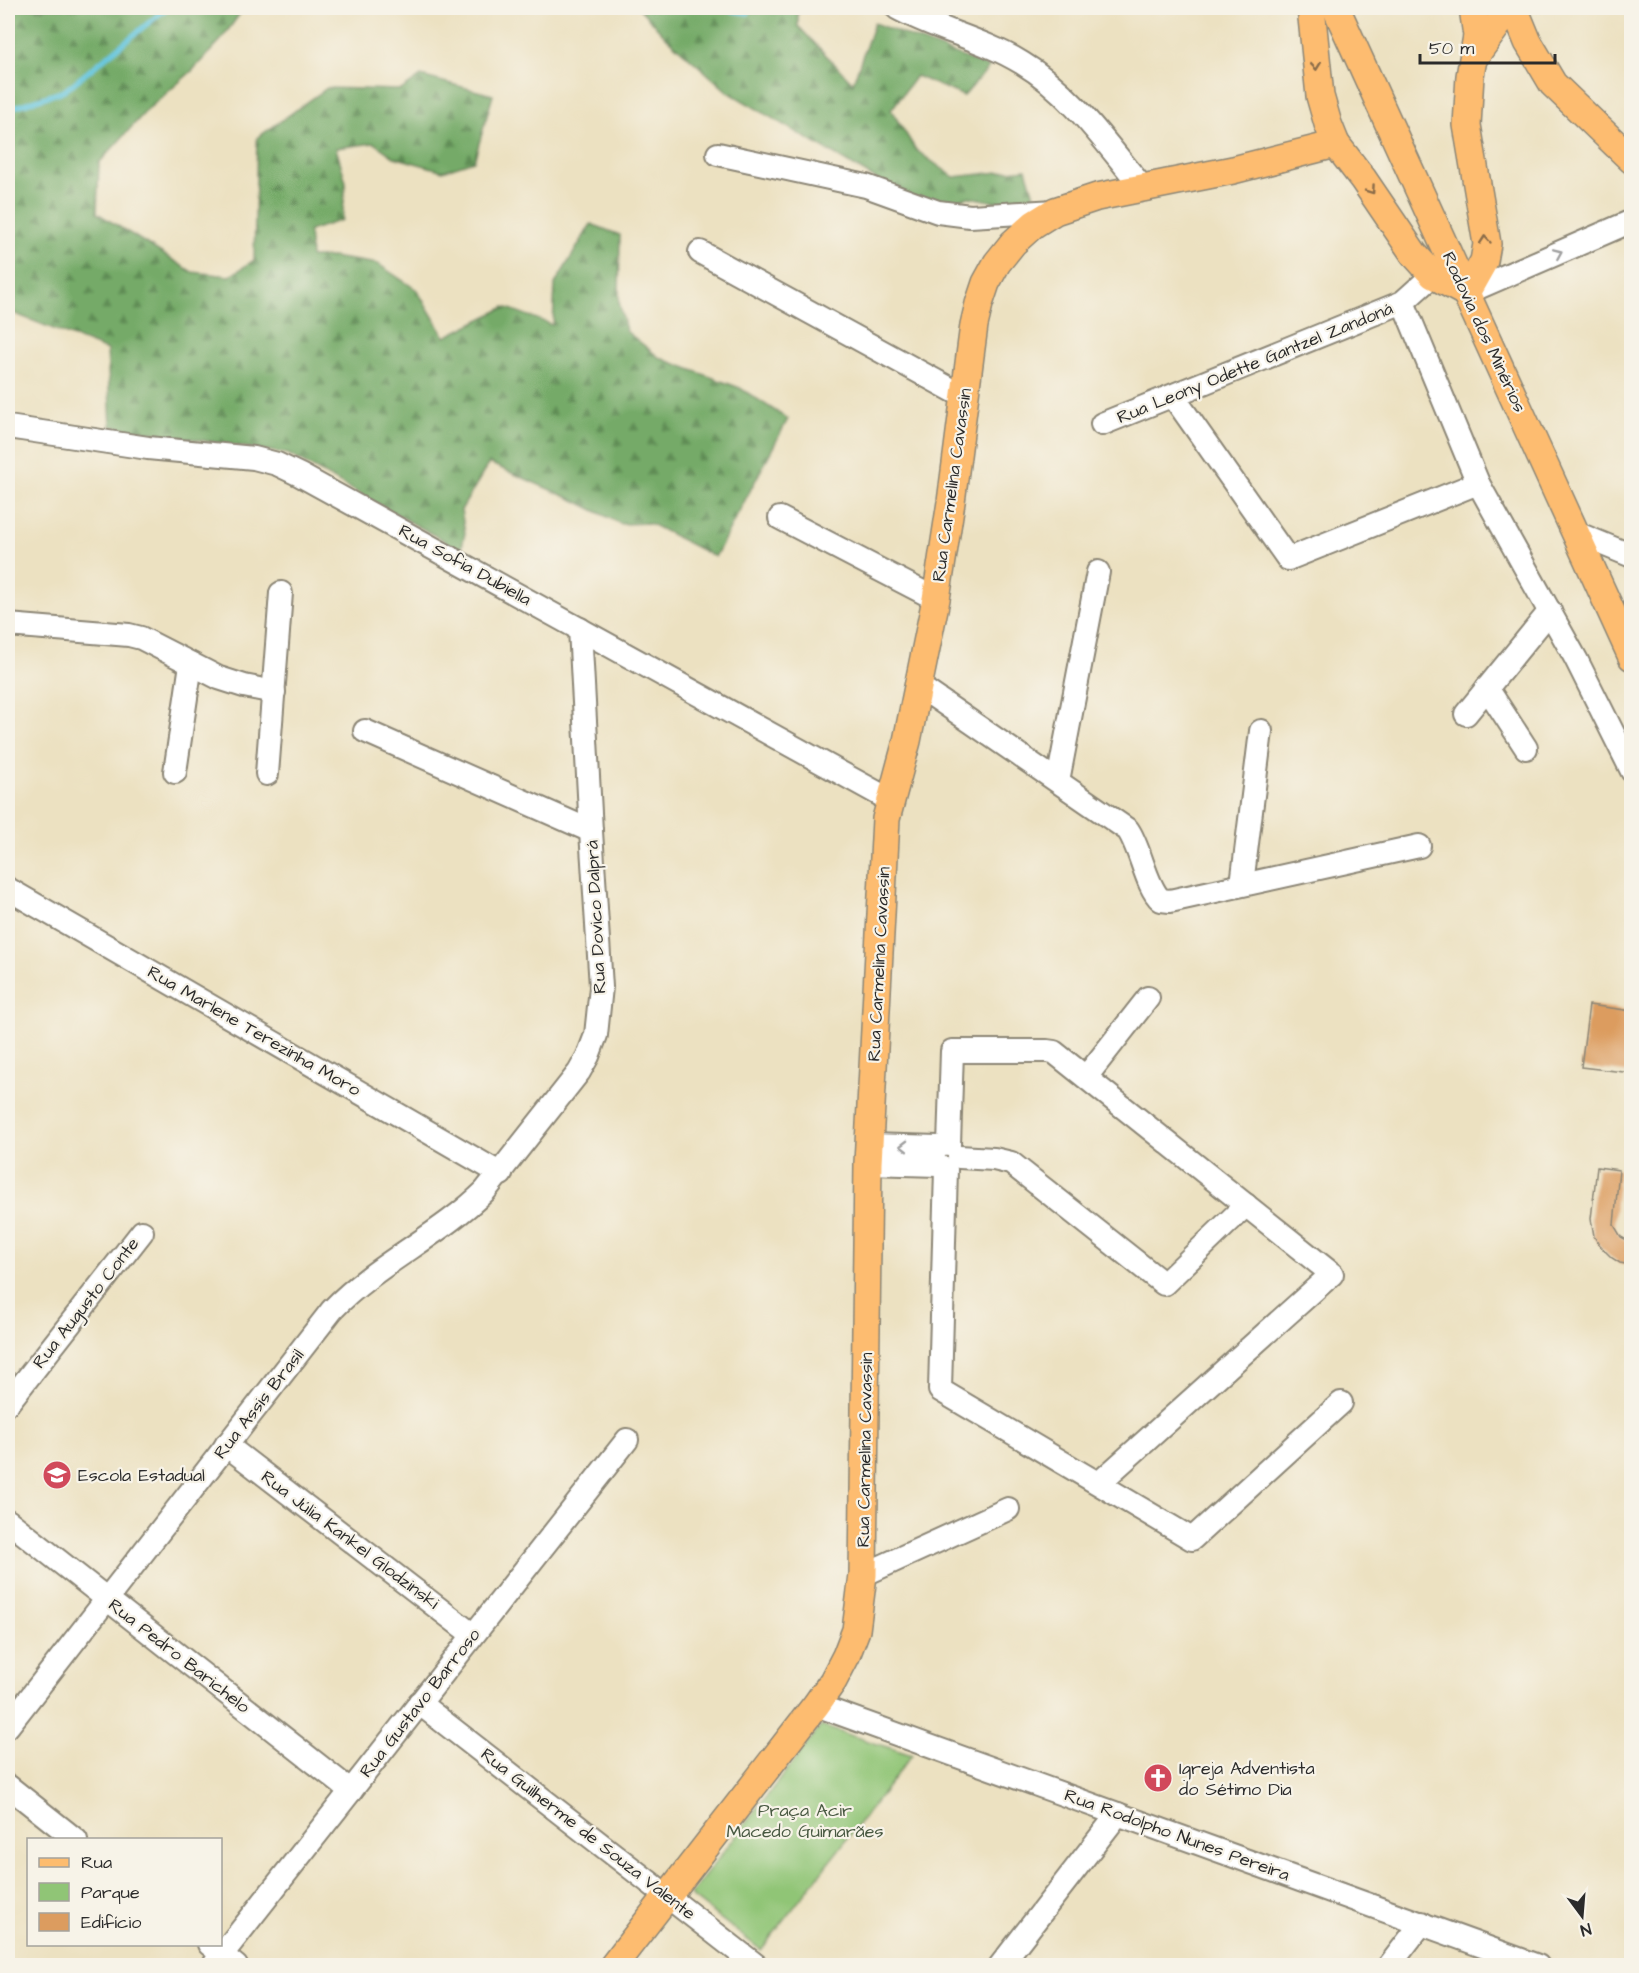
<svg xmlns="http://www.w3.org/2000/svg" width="1639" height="1973" viewBox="0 0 1639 1973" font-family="'Architects Daughter',sans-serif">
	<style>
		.green { fill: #90c576; stroke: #5e7850; stroke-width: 1.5 }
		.forest { fill: url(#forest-firs); stroke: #506a49; stroke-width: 1.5 }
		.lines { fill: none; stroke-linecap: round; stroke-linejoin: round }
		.stream { stroke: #61c5df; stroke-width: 5 }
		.building { fill: #dc9c5f }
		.minor-casing { stroke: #8c8676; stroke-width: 26 }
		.major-casing { stroke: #8c8676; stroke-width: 30 }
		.minor { stroke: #fff; stroke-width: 22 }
		.major { stroke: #fdbc6f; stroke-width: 27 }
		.oneway { stroke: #8a6c4a }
		.oneway2 { stroke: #a0a0a0 }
		.labels { text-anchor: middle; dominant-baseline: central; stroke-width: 4.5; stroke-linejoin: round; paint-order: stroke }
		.street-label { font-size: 18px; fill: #2b2b2b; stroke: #f7f3e8 }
		.poi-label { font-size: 18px; fill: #2b2b2b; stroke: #f7f3e8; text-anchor: start }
		.park-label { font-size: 18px; fill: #495942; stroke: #f7f3e8 }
	</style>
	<defs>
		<pattern id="forest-firs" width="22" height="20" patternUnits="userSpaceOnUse" patternTransform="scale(1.5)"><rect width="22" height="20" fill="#74aa67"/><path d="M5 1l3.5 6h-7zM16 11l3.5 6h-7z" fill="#5f8b55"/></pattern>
	</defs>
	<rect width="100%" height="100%" fill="#f7f3e8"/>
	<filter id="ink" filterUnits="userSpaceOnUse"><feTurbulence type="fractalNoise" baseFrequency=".0167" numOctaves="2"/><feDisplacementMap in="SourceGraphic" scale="12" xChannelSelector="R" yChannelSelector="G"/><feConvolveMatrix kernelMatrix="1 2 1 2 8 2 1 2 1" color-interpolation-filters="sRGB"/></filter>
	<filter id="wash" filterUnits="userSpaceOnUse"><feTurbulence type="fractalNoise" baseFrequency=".008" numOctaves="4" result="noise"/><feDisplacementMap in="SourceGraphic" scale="24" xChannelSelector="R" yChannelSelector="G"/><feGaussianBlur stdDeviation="1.35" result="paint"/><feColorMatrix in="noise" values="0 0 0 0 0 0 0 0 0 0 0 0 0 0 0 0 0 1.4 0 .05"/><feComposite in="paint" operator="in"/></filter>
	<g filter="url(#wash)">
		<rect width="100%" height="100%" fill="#ece1c1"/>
		<path class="green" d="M821 1726 912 1755 761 1950 690 1895Z"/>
		<g class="forest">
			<path d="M8 8H244L221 40 192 71 147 110 99 163 97 213 192 272 230 276 254 260 257 138 327 88 401 90 421 76 493 95 474 161 443 171 394 157 374 143 336 148 346 182 342 220 309 231 311 257H332L378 264 417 290 445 337 505 307 553 325 555 284 591 224 620 235 619 302 626 331 660 358 740 388 788 419 715 557 649 523 621 524 576 501 489 463 461 510 465 533 461 550 288 454 111 426 107 350 8 311Z"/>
			<path d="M639 8H798V26L853 83 874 23 989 67 964 96 916 76 891 110 916 150 954 177 1026 169 1035 199 1006 204 969 197 938 205 903 195 728 92 667 38Z"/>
		</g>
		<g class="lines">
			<g class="stream">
				<path d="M713 8 748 13"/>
				<path d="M8 109 64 91 167 8"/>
			</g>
		</g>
		<g id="blocks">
			<g class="building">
				<path d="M1589 1005 1632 1011V1073L1581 1067Z"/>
				<path d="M1597 1167 1619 1170 1614 1225 1621 1237 1632 1243V1265L1620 1263 1612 1258 1599 1245 1594 1236 1591 1219Z"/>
			</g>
		</g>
	</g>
	<g filter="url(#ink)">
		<use href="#blocks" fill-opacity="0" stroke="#8c8676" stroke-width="1.5"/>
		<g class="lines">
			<g class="minor-casing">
				<g id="minor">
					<path d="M897 8C937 30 983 39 1022 63 1072 93 1106 144 1143 188"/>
					<path d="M718 154 866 186 938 212 970 216 1055 211"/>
					<path d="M700 252 965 397"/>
					<path d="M1466 293 1632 221"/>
					<path d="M1403 302 1478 483 1576 659 1632 771"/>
					<path d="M1173 396 1288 559 1478 483"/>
					<path d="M1102 424 1403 302 1433 275"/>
					<path d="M8 427 148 448 254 458 277 464 300 475 890 800"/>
					<path d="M780 518 936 599"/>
					<path d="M1576 533 1632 556"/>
					<path d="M8 625 129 635 141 638 219 678 244 686 274 692"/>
					<path d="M919 686 1128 830C1141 849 1146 887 1161 900L1170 901 1419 846"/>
					<path d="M1487 688 1526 748"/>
					<path d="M1466 714 1550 611"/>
					<path d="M365 731 591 831"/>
					<path d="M175 772 191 664"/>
					<path d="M267 774 281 593"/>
					<path d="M1058 781 1098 572"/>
					<path d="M1242 884 1261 731"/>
					<path d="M8 889 501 1174"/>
					<path d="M1086 1077 1148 998"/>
					<path d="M869 1145 939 1147"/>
					<path d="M949 1145 952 1051H1047L1054 1052 1332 1274 1099 1483"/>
					<path d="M959 1157 994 1159 1011 1163 1164 1284 1246 1205"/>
					<path d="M868 1163 938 1165"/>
					<path d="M946 1169 940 1390 1192 1539 1341 1403"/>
					<path d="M8 1403 142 1232"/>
					<path d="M226 1445 473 1635"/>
					<path d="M8 1521 351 1791"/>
					<path d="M863 1575 1008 1509"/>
					<path d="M419 1703 757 1966"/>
					<path d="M816 1705 1538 1966"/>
					<path d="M8 1726 332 1310C377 1263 438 1237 485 1191L579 1072 588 1056 596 1035 601 987 591 831 580 629"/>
					<path d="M8 1786 76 1840"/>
					<path d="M209 1944 236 1966"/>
					<path d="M213 1966 627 1440"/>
					<path d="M1000 1966 1118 1814"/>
					<path d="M1389 1966 1422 1923"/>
				</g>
			</g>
			<g class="major-casing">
				<g id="major">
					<path d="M1311 8 1320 96 1328 124 1336 144 1363 179 1414 254 1433 275 1466 293"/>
					<path d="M1336 8 1632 657"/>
					<path d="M1514 8 1528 42 1553 84 1632 160"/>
					<path d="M1475 56 1510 8"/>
					<path d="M1466 293 1484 261 1487 244 1467 125 1470 76 1477 36 1473 8"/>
					<path d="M613 1966 816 1705 833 1681 846 1656 856 1630 863 1575 868 1163 886 819 907 741 936 599 951 502 974 325 979 304 986 283 997 263 1013 243 1034 224 1055 211 1097 197 1233 170 1336 144"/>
				</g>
			</g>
			<use href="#minor" class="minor"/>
			<use href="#major" class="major"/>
		</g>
		<defs><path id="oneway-chevron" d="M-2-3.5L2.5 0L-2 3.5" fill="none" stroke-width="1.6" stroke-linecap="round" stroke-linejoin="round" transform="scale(1.5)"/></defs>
		<g class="oneway">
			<use href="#oneway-chevron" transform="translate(1316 66) rotate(84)"/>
			<use href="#oneway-chevron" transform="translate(1371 190) rotate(55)"/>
			<use href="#oneway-chevron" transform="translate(1485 240) rotate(-95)"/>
		</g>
		<g class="oneway2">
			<use href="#oneway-chevron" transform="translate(1558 253) rotate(-23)"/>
			<use href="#oneway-chevron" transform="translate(904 1146) rotate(-179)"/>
		</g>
	</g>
	<defs>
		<g id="school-disc" transform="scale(1.5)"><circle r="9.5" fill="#d1495b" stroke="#f7f3e8"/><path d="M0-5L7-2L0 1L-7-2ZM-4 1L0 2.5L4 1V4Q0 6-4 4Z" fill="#fff"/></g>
		<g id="church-disc" transform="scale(1.5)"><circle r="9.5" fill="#d1495b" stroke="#f7f3e8"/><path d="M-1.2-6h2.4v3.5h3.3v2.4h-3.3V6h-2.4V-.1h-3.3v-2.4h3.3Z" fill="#fff"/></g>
	</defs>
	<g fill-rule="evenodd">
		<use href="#school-disc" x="57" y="1475"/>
		<use href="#church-disc" x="1158" y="1778"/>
	</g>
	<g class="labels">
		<g class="street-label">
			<text transform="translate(1484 332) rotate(65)">Rodovia dos Minérios</text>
			<text transform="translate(1255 363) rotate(-22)">Rua Leony Odette Gantzel Zandoná</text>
			<text transform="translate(952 485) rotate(-82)">Rua Carmelina Cavassin</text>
			<text transform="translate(465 565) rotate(29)">Rua Sofia Dubiella</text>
			<text transform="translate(596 917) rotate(-93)">Rua Dovico Dalprá</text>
			<text transform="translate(879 964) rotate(-87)">Rua Carmelina Cavassin</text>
			<text transform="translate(254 1031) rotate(30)">Rua Marlene Terezinha Moro</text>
			<text transform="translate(86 1303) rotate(-52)">Rua Augusto Conte</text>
			<text transform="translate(259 1404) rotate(-52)">Rua Assis Brasil</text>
			<text transform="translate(865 1450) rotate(-89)">Rua Carmelina Cavassin</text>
			<text transform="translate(350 1540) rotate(37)">Rua Júlia Kankel Glodzinski</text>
			<text transform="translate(179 1656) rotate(38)">Rua Pedro Barichelo</text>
			<text transform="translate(420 1703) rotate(-52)">Rua Gustavo Barroso</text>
			<text transform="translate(588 1834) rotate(38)">Rua Guilherme de Souza Valente</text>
			<text transform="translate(1177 1835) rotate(20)">Rua Rodolpho Nunes Pereira</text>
		</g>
		<g class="poi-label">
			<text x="78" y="1475">Escola Estadual</text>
			<text x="1179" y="1768">Igreja Adventista<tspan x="1179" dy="21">do Sétimo Dia</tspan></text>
		</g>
		<g class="park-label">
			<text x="805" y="1810">Praça Acir<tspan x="805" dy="21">Macedo Guimarães</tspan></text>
		</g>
	</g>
	<rect width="1639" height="1973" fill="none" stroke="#f7f3e8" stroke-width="30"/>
	<rect x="27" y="1838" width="195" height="108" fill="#f7f3e8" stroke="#a5a39c" stroke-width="1.5"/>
	<rect x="39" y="1858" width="30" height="9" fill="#fdbc6f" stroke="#a5a39c" stroke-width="1.5"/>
	<text x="81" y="1868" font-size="18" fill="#2b2b2b">Rua</text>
	<rect x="39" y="1883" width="30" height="18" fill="#90c576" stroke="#a5a39c" stroke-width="1.5"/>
	<text x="81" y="1898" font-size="18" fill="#2b2b2b">Parque</text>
	<rect x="39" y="1913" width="30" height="18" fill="#dc9c5f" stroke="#a5a39c" stroke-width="1.5"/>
	<text x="81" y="1928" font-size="18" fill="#2b2b2b">Edifício</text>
	<g transform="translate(1582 1916) rotate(164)" stroke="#f7f3e8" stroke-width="4.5" paint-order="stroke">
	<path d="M0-4.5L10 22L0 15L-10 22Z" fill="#2b2b2b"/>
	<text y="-9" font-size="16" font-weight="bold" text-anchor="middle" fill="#2b2b2b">N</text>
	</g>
	<path d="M1420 54v9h135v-9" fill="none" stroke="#2b2b2b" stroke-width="3"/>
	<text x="1429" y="54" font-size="18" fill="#2b2b2b" stroke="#f7f3e8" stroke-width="4.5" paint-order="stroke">50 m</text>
</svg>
